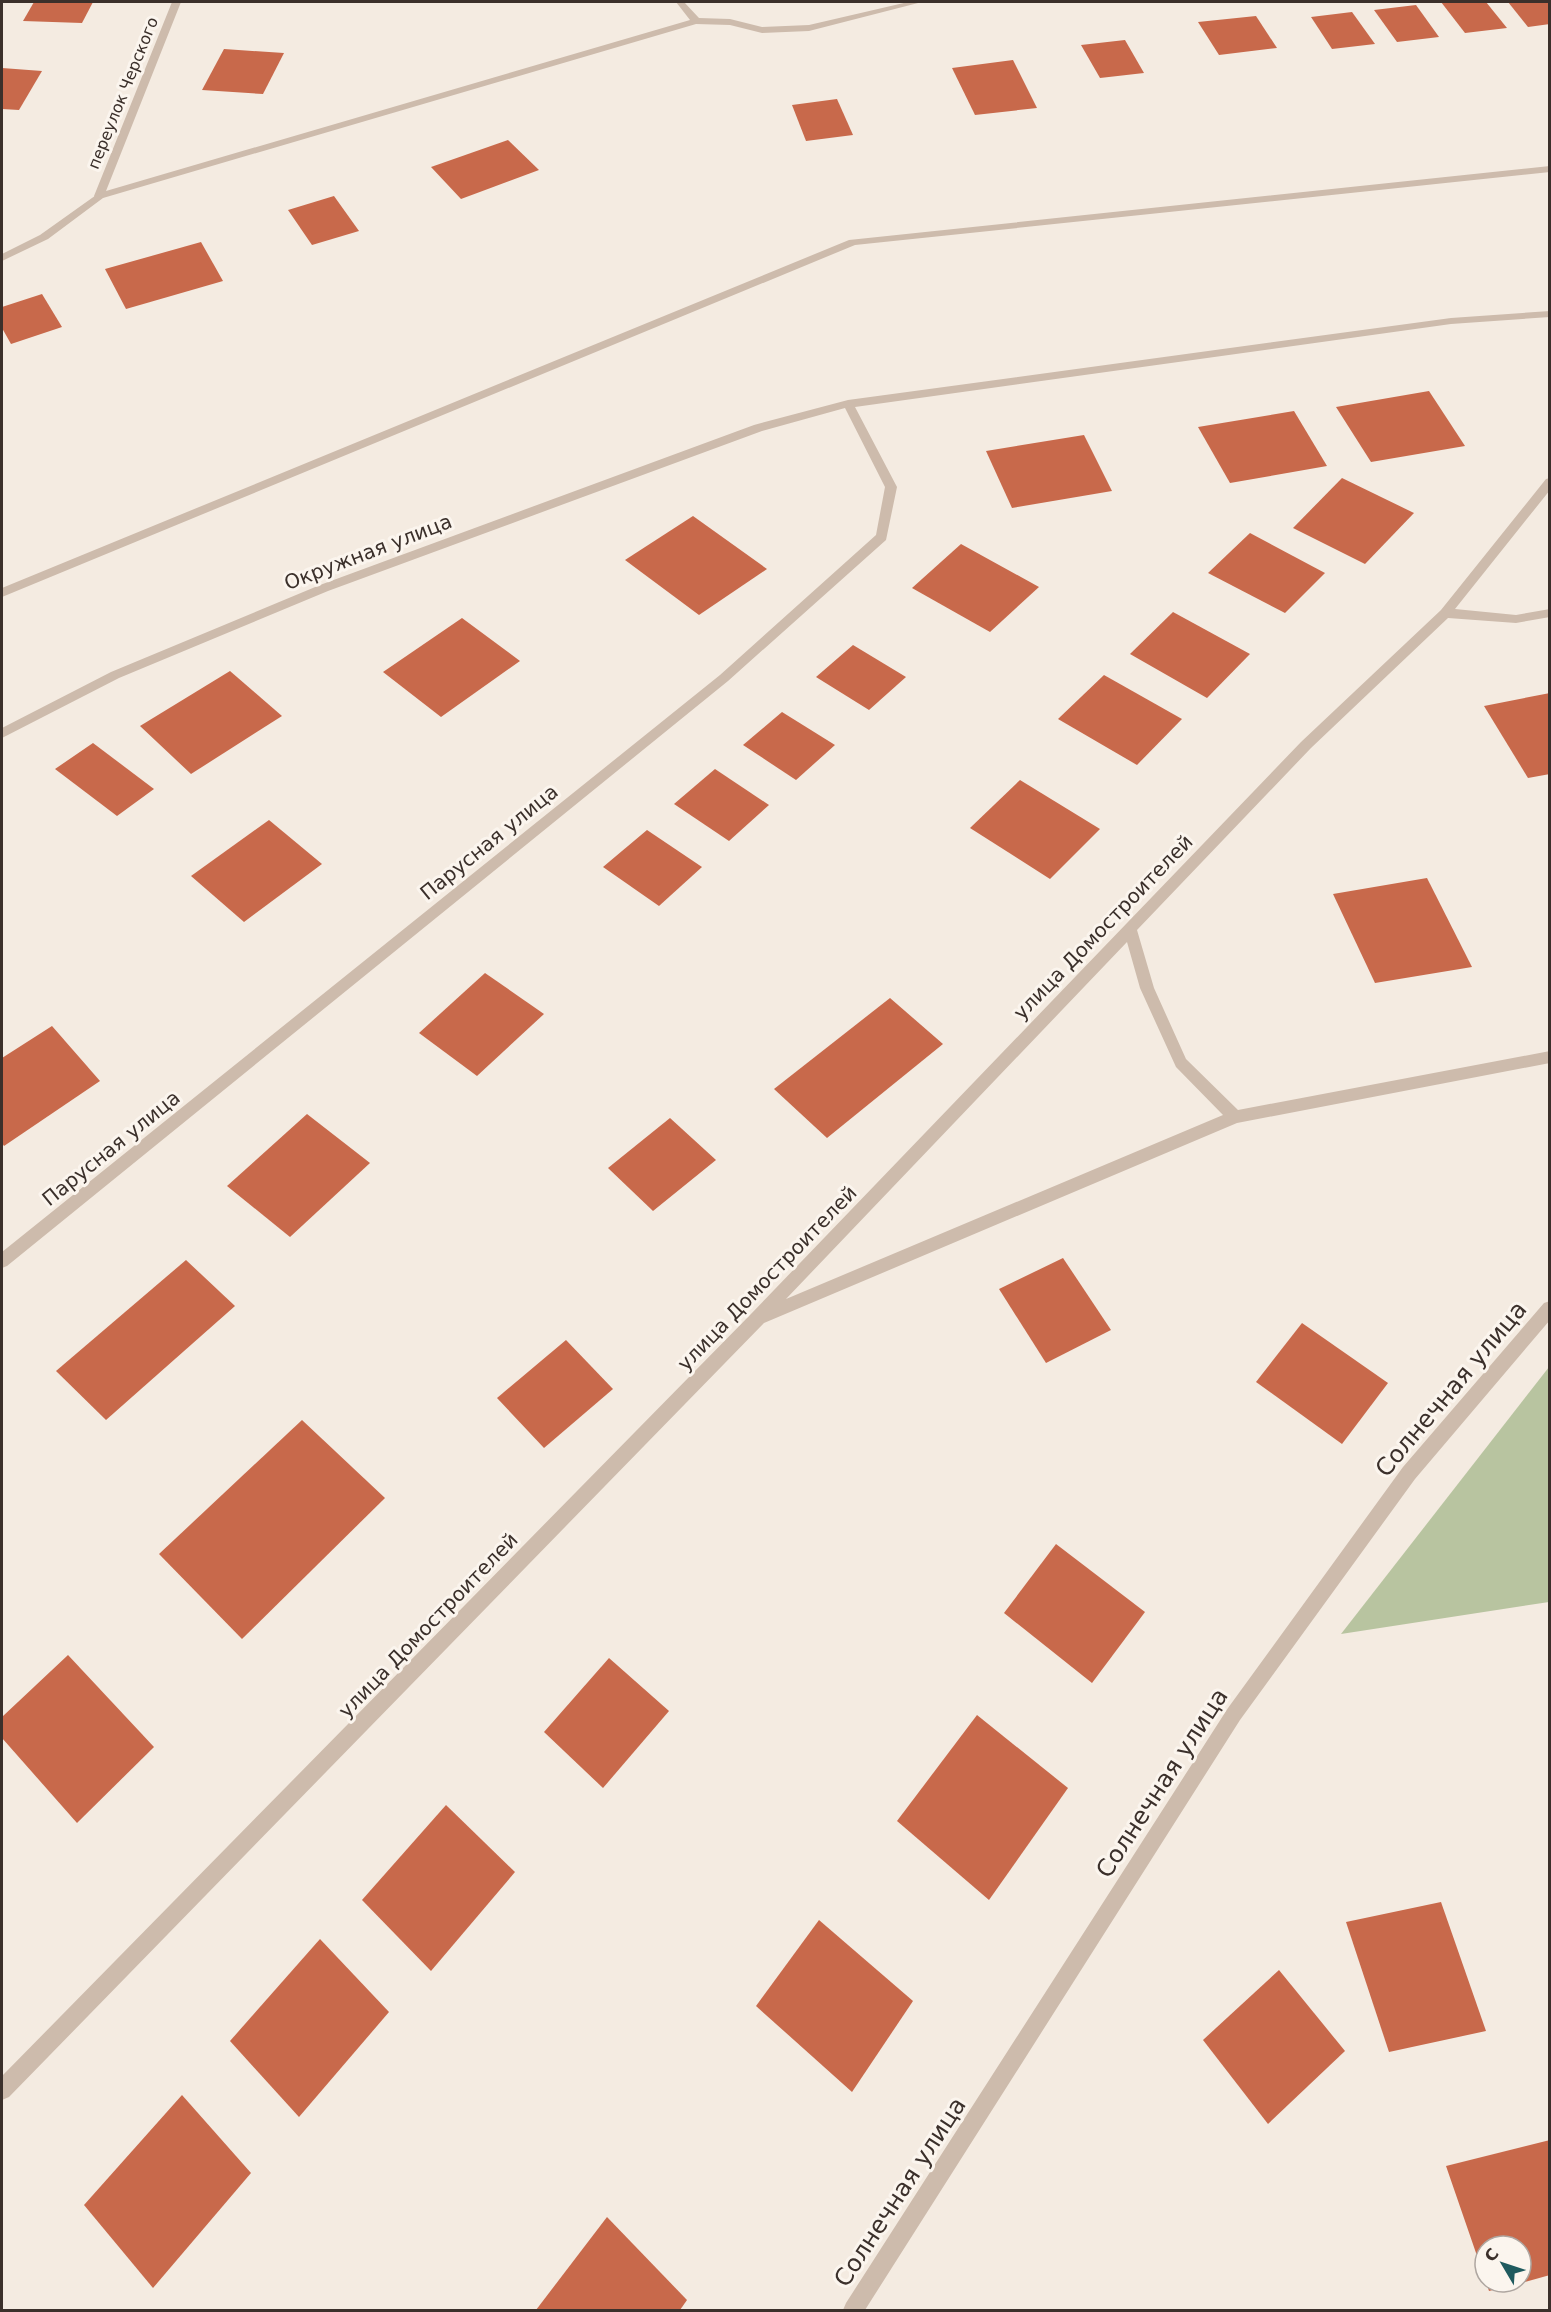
<svg xmlns="http://www.w3.org/2000/svg" width="1551" height="2312" viewBox="0 0 1551 2312" font-family="'DejaVu Sans',sans-serif">
	<style>
		.green { fill: #b8c4a0 }
		.building { fill: #c8694b }
		.lines { fill: none; stroke-linecap: round; stroke-linejoin: round }
		.service { fill: #cdbbac; fill-rule: evenodd }
		.minor { fill: #cdbbac; fill-rule: evenodd }
		.labels { text-anchor: middle; dominant-baseline: central; stroke-width: 6; stroke-linejoin: round; paint-order: stroke }
		.far-street-label { font-size: 16px; fill: #3b302b; stroke: #fbf5ee }
		.street-label { font-size: 20px; fill: #3b302b; stroke: #fbf5ee }
		.near-street-label { font-size: 24px; fill: #3b302b; stroke: #fbf5ee }
	</style>
	<rect width="100%" height="100%" fill="#f4ebe1"/>
	<path class="green" d="M1549 1367V1602L1341 1634Z"/>
	<g class="building">
		<path d="M34 2H93L82 23 23 21Z"/>
		<path d="M1441 2H1486L1507 28 1465 33Z"/>
		<path d="M1508 2H1550V24L1528 27Z"/>
		<path d="M1416 5 1439 37 1397 42 1374 10Z"/>
		<path d="M1352 12 1375 44 1332 49 1311 17Z"/>
		<path d="M1256 16 1277 48 1219 55 1198 22Z"/>
		<path d="M1125 40 1144 73 1100 78 1081 45Z"/>
		<path d="M224 49 284 53 263 94 202 90Z"/>
		<path d="M1013 60 1037 108 975 115 952 68Z"/>
		<path d="M2 68 42 71 19 110 2 109Z"/>
		<path d="M837 99 853 135 806 141 792 105Z"/>
		<path d="M508 140 539 170 461 199 431 167Z"/>
		<path d="M334 196 359 231 312 245 288 210Z"/>
		<path d="M201 242 223 281 126 309 105 269Z"/>
		<path d="M42 294 62 327 11 344 2 328V307Z"/>
		<path d="M1429 391 1465 446 1371 462 1336 407Z"/>
		<path d="M1294 411 1327 466 1230 483 1198 427Z"/>
		<path d="M1084 435 1112 491 1012 508 986 451Z"/>
		<path d="M1342 478 1414 513 1365 564 1293 528Z"/>
		<path d="M693 516 767 569 699 615 625 560Z"/>
		<path d="M1250 533 1325 573 1285 613 1208 573Z"/>
		<path d="M961 544 1039 587 990 632 912 588Z"/>
		<path d="M1173 612 1250 654 1207 698 1130 654Z"/>
		<path d="M462 618 520 661 441 717 383 672Z"/>
		<path d="M853 645 906 677 869 710 816 677Z"/>
		<path d="M230 671 282 716 191 774 140 726Z"/>
		<path d="M1104 675 1182 719 1137 765 1058 719Z"/>
		<path d="M1550 693V774L1528 778 1484 706Z"/>
		<path d="M782 712 835 745 796 780 743 745Z"/>
		<path d="M93 743 154 789 117 816 55 769Z"/>
		<path d="M715 769 769 805 729 841 674 804Z"/>
		<path d="M1020 780 1100 829 1050 879 970 828Z"/>
		<path d="M269 820 322 864 244 922 191 876Z"/>
		<path d="M647 830 702 867 659 906 603 867Z"/>
		<path d="M1427 878 1472 967 1375 983 1333 894Z"/>
		<path d="M485 973 544 1014 477 1076 419 1033Z"/>
		<path d="M890 998 943 1044 827 1138 774 1089Z"/>
		<path d="M52 1026 100 1081 4 1146 2 1143V1058Z"/>
		<path d="M307 1114 370 1163 290 1237 227 1186Z"/>
		<path d="M670 1118 716 1160 653 1211 608 1168Z"/>
		<path d="M1063 1258 1111 1330 1046 1363 999 1289Z"/>
		<path d="M186 1260 235 1306 106 1420 56 1371Z"/>
		<path d="M1302 1323 1388 1383 1342 1444 1256 1382Z"/>
		<path d="M566 1340 613 1389 544 1448 497 1398Z"/>
		<path d="M302 1420 385 1498 242 1639 159 1554Z"/>
		<path d="M1056 1544 1145 1612 1092 1683 1004 1613Z"/>
		<path d="M68 1655 154 1747 77 1823 2 1738V1717Z"/>
		<path d="M609 1658 669 1711 603 1788 544 1732Z"/>
		<path d="M977 1715 1068 1788 989 1900 897 1821Z"/>
		<path d="M446 1805 515 1872 431 1971 362 1900Z"/>
		<path d="M1441 1902 1486 2031 1389 2052 1346 1922Z"/>
		<path d="M819 1920 913 2001 852 2092 756 2006Z"/>
		<path d="M320 1939 389 2012 299 2117 230 2041Z"/>
		<path d="M1279 1970 1345 2051 1268 2124 1203 2040Z"/>
		<path d="M182 2095 251 2173 153 2288 84 2205Z"/>
		<path d="M1550 2140V2275L1521 2283V2246H1485V2279L1446 2166Z"/>
		<path d="M607 2217 687 2300 680 2310H536Z"/>
		<path d="M1486 2282H1520V2283L1489 2291Z"/>
	</g>
	<g class="lines">
		<g class="service">
			<path d="M1550 166V172L855 245 2 597V588L849 240Z"/>
			<path d="M99 193 104 196 103 198 48 239 2 261V254L40 235Z"/>
		</g>
		<g class="minor">
			<path d="M172 2H181L106 191 690 20 676 2H684L699 18 730 19 762 27 809 25 908 2H922L809 31 762 33 730 25 696 24 103 198H95L94 196Z"/>
			<path d="M1550 311V317L1451 324 855 407 897 487 886 540 728 681 7 1266 2 1268V1252L720 675 876 535 885 487 845 408 762 431 328 591 119 678 2 738V728L111 672 320 585 754 425 848 400 1451 318Z"/>
			<path d="M1550 478V490L1455 609 1516 615 1550 609V617L1516 623 1448 618 1311 748 1137 930 1154 988 1186 1059 1238 1110 1550 1051V1063L1237 1123 764 1323 9 2097 2 2100V2076L750 1315 1301 742 1441 610 1546 479ZM1127 942 1140 988 1176 1067 1223 1115 786 1299Z"/>
			<path d="M1550 1301V1320L1415 1479 1240 1720 865 2310H843L846 2303 1228 1708 1403 1467 1544 1303Z"/>
		</g>
	</g>
	<g class="labels">
		<g class="far-street-label">
			<text transform="translate(123 93) rotate(-68)">переулок Черского</text>
		</g>
		<g class="street-label">
			<text transform="translate(368 552) rotate(-21)">Окружная улица</text>
			<text transform="translate(489 842) rotate(-39)">Парусная улица</text>
			<text transform="translate(1103 927) rotate(-46)">улица Домостроителей</text>
			<text transform="translate(111 1148) rotate(-39)">Парусная улица</text>
			<text transform="translate(767 1278) rotate(-46)">улица Домостроителей</text>
			<text transform="translate(428 1625) rotate(-46)">улица Домостроителей</text>
		</g>
		<g class="near-street-label">
			<text transform="translate(1451 1389) rotate(-50)">Солнечная улица</text>
			<text transform="translate(1162 1783) rotate(-57)">Солнечная улица</text>
			<text transform="translate(900 2192) rotate(-57)">Солнечная улица</text>
		</g>
	</g>
	<rect width="1551" height="2312" fill="none" stroke="#3b302b" stroke-width="6"/>
	<g transform="translate(1503 2264) rotate(309)"><circle r="28" fill="#fbf5ee" stroke="#aea6a0" stroke-width="1.5"/>
	<path d="M0-4.5L10 22L0 15L-10 22Z" fill="#1f5a5e"/>
	<text y="-9" font-size="16" font-weight="bold" text-anchor="middle" fill="#3b302b">С</text>
	</g>
</svg>
